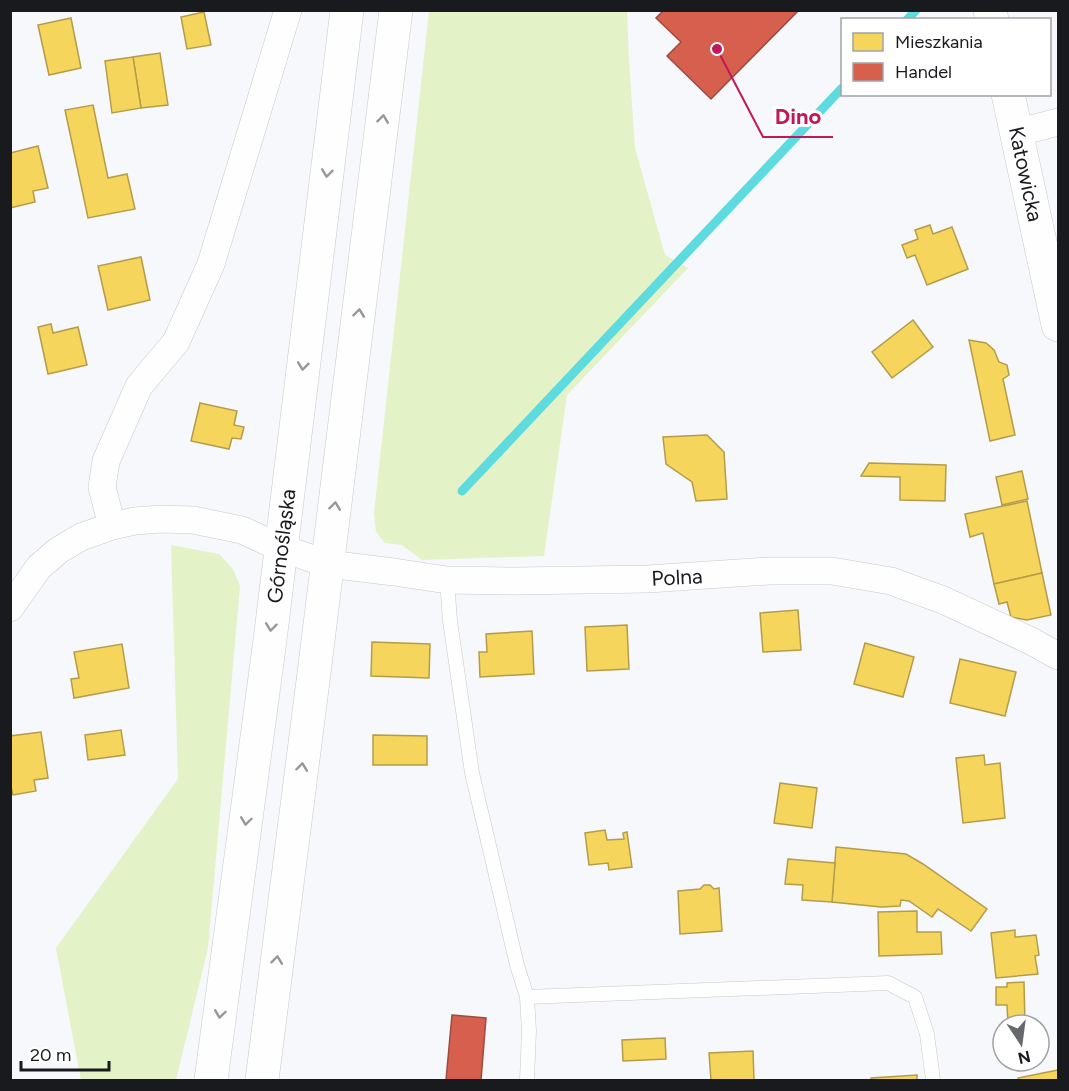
<svg xmlns="http://www.w3.org/2000/svg" width="1069" height="1091" viewBox="0 0 1069 1091" font-family="Figtree,sans-serif">
	<style>
		.green { fill: #e4f2c7 }
		.homes { fill: #f6d55c; stroke: #b49d49; stroke-width: 1.5 }
		.shops { fill: #d6604d; stroke: #9d4b3f; stroke-width: 1.5 }
		.lines { fill: none; stroke-linecap: round; stroke-linejoin: round }
		.stream { stroke: #5edbdf; stroke-width: 9 }
		.service-casing { stroke: #c6c8ca; stroke-width: 15 }
		.minor-casing { stroke: #c6c8ca; stroke-width: 28 }
		.tertiary-casing { stroke: #c6c8ca; stroke-width: 34 }
		.primary-casing { stroke: #c6c8ca; stroke-width: 34 }
		.service { stroke: #fefeff; stroke-width: 14 }
		.minor { stroke: #fefeff; stroke-width: 27 }
		.tertiary { stroke: #fefeff; stroke-width: 33 }
		.primary { stroke: #fefeff; stroke-width: 33 }
		.oneway { stroke: #979799 }
		.labels { text-anchor: middle; dominant-baseline: central; stroke-width: 6; stroke-linejoin: round; paint-order: stroke }
		.street-label { font-size: 21px; fill: #191a1d; stroke: #fff }
		.leader { fill: none; stroke: #c2185b; stroke-width: 2 }
		.callout-dot { fill: #c2185b; stroke: #fff; stroke-width: 2 }
		.callout-label { font-size: 22px; text-anchor: middle; font-weight: bold; fill: #c2185b; stroke: #fff; stroke-width: 6; stroke-linejoin: round; paint-order: stroke }
	</style>
	<rect width="100%" height="100%" fill="#f6f8fc"/>
	<g class="green">
		<path d="M429 11H627L629 60 635 148 665 255 688 268 567 395 544 556 422 560 402 545 385 543 376 532 374 513Z"/>
		<path d="M171 545 219 554 233 569 240 586 208 948 176 1080H81L56 948 178 779Z"/>
	</g>
	<g class="homes">
		<path d="M204 12 211 45 187 49 181 17Z"/>
		<path d="M71 18 81 68 49 75 38 25Z"/>
		<path d="M160 53 168 105 141 108 133 57Z"/>
		<path d="M133 57 141 108 112 113 105 61Z"/>
		<path d="M93 105 108 178 127 174 135 209 88 218 65 110Z"/>
		<path d="M38 146 48 188 33 191 35 202 10 208V153Z"/>
		<path d="M930 225 933 234 952 227 968 269 927 285 915 255 907 258 902 245 918 239 915 230Z"/>
		<path d="M141 257 150 300 108 310 98 266Z"/>
		<path d="M913 320 933 347 892 378 872 352Z"/>
		<path d="M51 324 53 333 78 327 87 365 48 374 38 327Z"/>
		<path d="M969 340 986 343 994 350 999 362 1007 365 1009 375 1003 379 1015 435 990 441Z"/>
		<path d="M200 403 237 411 234 425 244 427 241 439 232 438 229 449 191 441Z"/>
		<path d="M707 435 724 452 727 499 696 501 692 482 666 464 663 437Z"/>
		<path d="M869 463 946 465 945 501 900 500V477L861 476Z"/>
		<path d="M1022 471 1028 499 1002 505 996 477Z"/>
		<path d="M1027 501 1042 573 994 584 983 533 970 537 965 514Z"/>
		<path d="M1042 573 1051 615 1027 620 1011 617 1007 602 999 604 994 584Z"/>
		<path d="M798 610 801 650 763 652 760 613Z"/>
		<path d="M627 625 629 669 587 671 585 627Z"/>
		<path d="M532 631 534 674 480 677 479 652H487L486 634Z"/>
		<path d="M372 642 430 644 429 678 371 676Z"/>
		<path d="M865 643 914 657 903 697 854 684Z"/>
		<path d="M122 644 129 688 74 698 71 679 79 678 74 652Z"/>
		<path d="M960 659 1016 672 1005 716 950 703Z"/>
		<path d="M121 730 125 755 88 760 85 735Z"/>
		<path d="M41 732 48 778 34 780 36 791 13 795 10 783V736Z"/>
		<path d="M373 735 427 736V765H373Z"/>
		<path d="M984 755 985 765 1000 763 1005 818 963 823 956 758Z"/>
		<path d="M780 783 817 788 812 828 774 823Z"/>
		<path d="M605 830 607 840 624 839 623 833 627 832 632 867 609 870 608 863 589 865 585 833Z"/>
		<path d="M836 847 906 854 923 864 987 909 971 931 938 909 932 917 909 901 901 900 900 906 881 907 832 902Z"/>
		<path d="M788 859 835 863 832 902 802 900 803 885 785 884Z"/>
		<path d="M704 885H710L714 889 719 888 722 931 680 934 678 891 700 889Z"/>
		<path d="M917 911V932H941L942 954 879 956 878 912Z"/>
		<path d="M1015 930V937L1036 935 1039 955 1035 956 1038 974 996 978 991 933Z"/>
		<path d="M1024 982 1025 1025H1008L1007 1005H996V987H1007V983Z"/>
		<path d="M665 1038 666 1059 623 1061 622 1040Z"/>
		<path d="M753 1051 754 1080H711L709 1053Z"/>
		<path d="M1058 1070V1080H1019L1018 1078Z"/>
		<path d="M917 1075V1080H871V1078Z"/>
	</g>
	<g class="shops">
		<path d="M664 10H796L797 12 711 99 667 56 681 42 656 18Z"/>
		<path d="M452 1015 486 1018 481 1080H446Z"/>
	</g>
	<g class="lines">
		<g class="stream">
			<path d="M907 20 916 10"/>
			<path d="M462 491 842 88"/>
		</g>
		<g class="service-casing">
			<g id="service">
				<path d="M447 580 450 621 472 773 517 965 527 997 529 1031 527 1080"/>
				<path d="M527 997 888 983 915 997 927 1034 933 1080"/>
			</g>
		</g>
		<g class="minor-casing">
			<g id="minor">
				<path d="M1016 133 1058 122"/>
				<path d="M112 526 102 487 106 461 139 386 176 342 211 264 288 10"/>
				<path d="M10 608 39 567 59 550 81 537 112 526 135 521 161 519 193 520 242 530 281 548 328 564 394 572 447 580 516 581 648 579 769 571H832L891 581 943 600 1031 641 1058 656"/>
			</g>
		</g>
		<g class="tertiary-casing">
			<g id="tertiary">
				<path d="M990 10 992 20"/>
				<path d="M1008 94 1058 325"/>
			</g>
		</g>
		<g class="primary-casing">
			<g id="primary">
				<path d="M211 1080 270 640 347 10"/>
				<path d="M262 1080 314 673 396 10"/>
			</g>
		</g>
		<use href="#service" class="service"/>
		<use href="#minor" class="minor"/>
		<use href="#tertiary" class="tertiary"/>
		<use href="#primary" class="primary"/>
	</g>
	<defs><path id="oneway-chevron" d="M-2-3.5L2.5 0L-2 3.5" fill="none" stroke-width="1.6" stroke-linecap="round" stroke-linejoin="round" transform="scale(1.5)"/></defs>
	<g class="oneway">
		<use href="#oneway-chevron" transform="translate(383 119) rotate(-83)"/>
		<use href="#oneway-chevron" transform="translate(327 173) rotate(97)"/>
		<use href="#oneway-chevron" transform="translate(359 313) rotate(-83)"/>
		<use href="#oneway-chevron" transform="translate(303 366) rotate(97)"/>
		<use href="#oneway-chevron" transform="translate(335 506) rotate(-83)"/>
		<use href="#oneway-chevron" transform="translate(271 627) rotate(97)"/>
		<use href="#oneway-chevron" transform="translate(302 767) rotate(-83)"/>
		<use href="#oneway-chevron" transform="translate(246 821) rotate(98)"/>
		<use href="#oneway-chevron" transform="translate(277 960) rotate(-83)"/>
		<use href="#oneway-chevron" transform="translate(220 1014) rotate(98)"/>
	</g>
	<g class="labels">
		<g class="street-label">
			<text transform="translate(1026 174) rotate(78)">Katowicka</text>
			<text transform="translate(281 546) rotate(-83)">Górnośląska</text>
			<text transform="translate(677 577) rotate(-3)">Polna</text>
		</g>
	</g>
	<path class="leader" d="M717 49L763 137H833"/>
	<circle class="callout-dot" cx="717" cy="49" r="6"/>
	<g class="callout-label">
		<text x="798" y="124">Dino</text>
	</g>
	<rect width="1069" height="1091" fill="none" stroke="#191a1d" stroke-width="24"/>
	<rect x="841" y="18" width="210" height="78" fill="#ffffff" stroke="#a3a3a5" stroke-width="1.5"/>
	<rect x="853" y="33" width="30" height="18" fill="#f6d55c" stroke="#a3a3a5" stroke-width="1.5"/>
	<text x="895" y="48" font-size="18" fill="#191a1d">Mieszkania</text>
	<rect x="853" y="63" width="30" height="18" fill="#d6604d" stroke="#a3a3a5" stroke-width="1.5"/>
	<text x="895" y="78" font-size="18" fill="#191a1d">Handel</text>
	<g transform="translate(1021 1043) rotate(167)"><circle r="28" fill="#ffffff" stroke="#a3a3a5" stroke-width="1.5"/>
	<path d="M0-4.5L10 22L0 15L-10 22Z" fill="#66686b"/>
	<text y="-9" font-size="16" font-weight="bold" text-anchor="middle" fill="#191a1d">N</text>
	</g>
	<path d="M21 1061v9h88v-9" fill="none" stroke="#191a1d" stroke-width="3"/>
	<text x="30" y="1061" font-size="18" fill="#191a1d" stroke="#ffffff" stroke-width="4.5" paint-order="stroke">20 m</text>
</svg>
